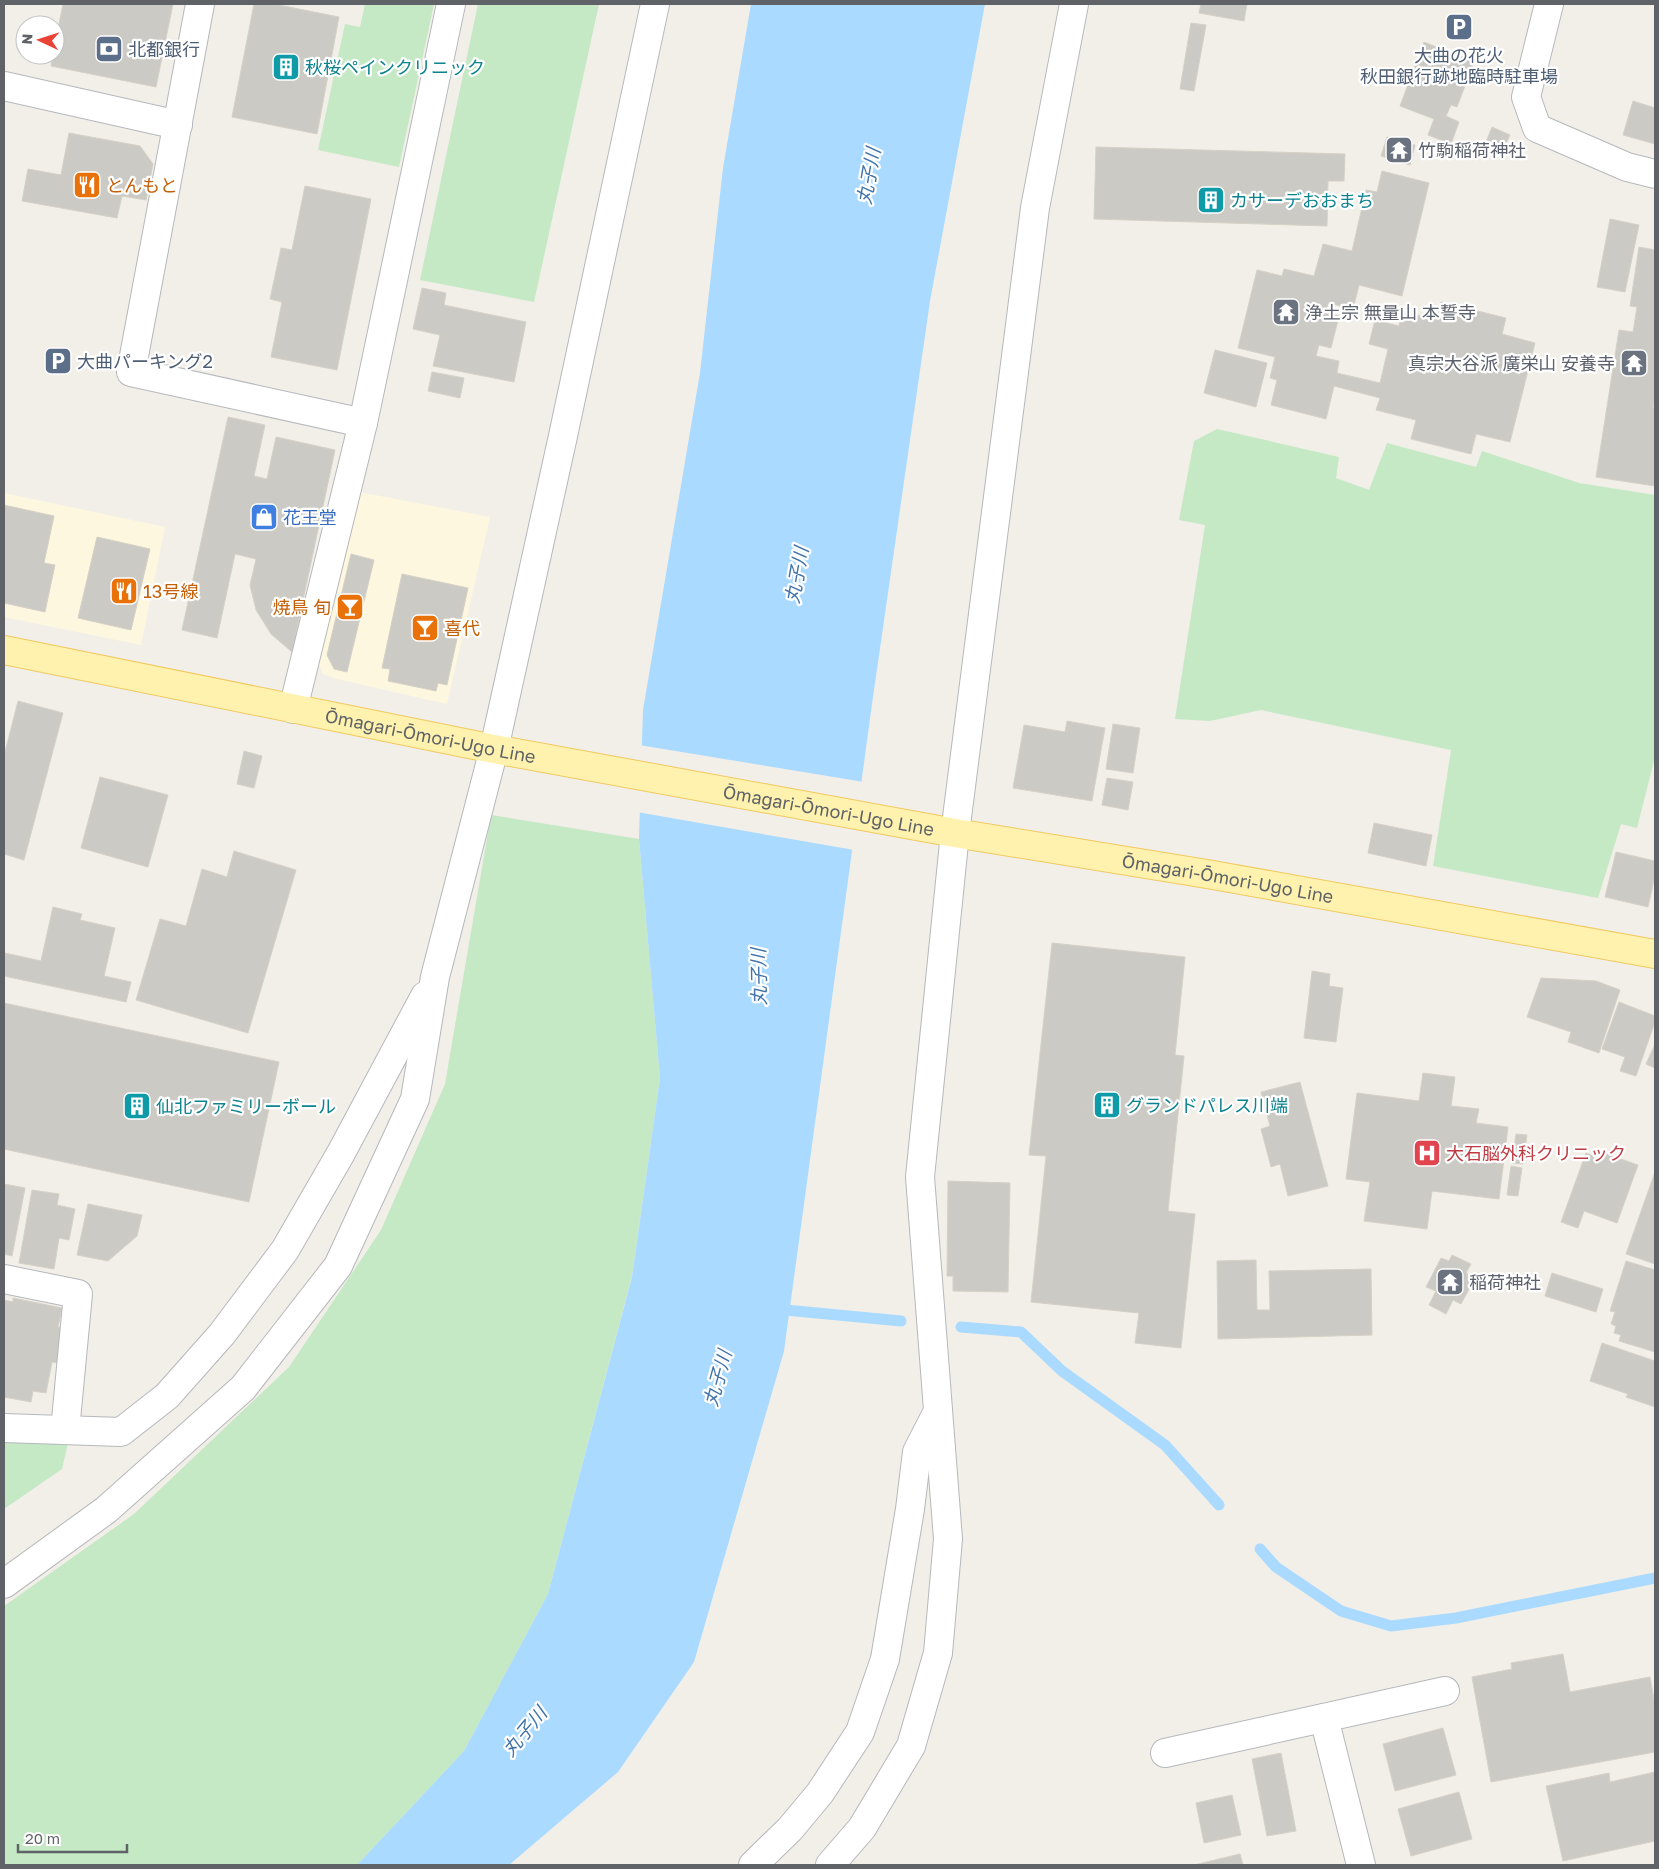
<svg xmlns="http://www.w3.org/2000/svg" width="1659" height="1869" viewBox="0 0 1659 1869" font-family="'Golos Text','Noto Sans JP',sans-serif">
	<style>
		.commercial { fill: #fef7e0 }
		.green { fill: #c5e8c5 }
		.water { fill: #aadaff }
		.pier { fill: #f1efe8 }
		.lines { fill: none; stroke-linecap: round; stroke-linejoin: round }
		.stream { stroke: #aadaff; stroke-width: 11 }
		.building { fill: #cccac5; stroke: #d6d1c6 }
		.minor-casing { stroke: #b5b8bc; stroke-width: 30 }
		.primary-casing { stroke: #f2c960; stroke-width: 30 }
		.minor { stroke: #fff; stroke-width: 28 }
		.primary { stroke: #fff2af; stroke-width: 28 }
		.labels { text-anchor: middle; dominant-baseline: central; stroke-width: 4.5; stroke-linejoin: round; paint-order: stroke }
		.service-label { font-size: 18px; fill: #4e5e75; stroke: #fff; text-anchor: start }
		.culture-label { font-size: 18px; fill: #0d838f; stroke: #fff; text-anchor: start }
		.worship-label { font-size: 18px; fill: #5b616d; stroke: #fff; text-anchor: start }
		.food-label { font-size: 18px; fill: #c56008; stroke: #fff; text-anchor: start }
		.shop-label { font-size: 18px; fill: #366cbe; stroke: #fff; text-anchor: start }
		.street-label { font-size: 18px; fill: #5f6368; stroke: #fff }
		.health-label { font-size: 18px; fill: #be3a42; stroke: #fff; text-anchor: start }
		.water-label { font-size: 19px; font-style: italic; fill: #4174aa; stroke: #fff }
	</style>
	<rect width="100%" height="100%" fill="#f1efe8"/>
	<g class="commercial">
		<path d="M359 492 490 517 447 704 337 679 323 674 318 662Z"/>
		<path d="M4 493 165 527 141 645 4 617Z"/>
	</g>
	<g class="green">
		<path d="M365 4H434L399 167 318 150 345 24 360 27Z"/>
		<path d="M478 4H599L534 302 420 280Z"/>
		<path d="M1217 429 1339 457 1336 478 1369 490 1387 443 1476 467 1482 451 1579 483 1655 495V757L1637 828 1621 824 1598 898 1433 866 1451 750 1261 710 1210 721 1175 719 1205 525 1179 520 1194 441Z"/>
		<path d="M491 815 639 839 660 1078 632 1276 548 1594 464 1751 357 1865H4V1606L134 1514 289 1367 381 1230 445 1084Z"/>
		<path d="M4 1441 68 1443 62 1469 4 1509Z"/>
	</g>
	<path class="water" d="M751 4H985L930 301 872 704 784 1351 694 1662 618 1772 509 1865H357L464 1751 548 1594 632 1277 660 1078 639 839 643 710 700 373 723 168Z"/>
	<path class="pier" d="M639 745 864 782 854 850 637 812Z"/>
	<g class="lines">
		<g class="stream">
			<path d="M775 1309 901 1321"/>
			<path d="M961 1327 1021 1332 1062 1371 1165 1445 1219 1505"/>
			<path d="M1260 1549 1276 1567 1341 1611 1391 1626 1456 1618 1655 1578"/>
		</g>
	</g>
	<g class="building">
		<path d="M63 4H173L156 87 51 66 53 55H55V44Z"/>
		<path d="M254 4H274L339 17 317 134 232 117Z"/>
		<path d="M1201 4H1247L1244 21 1199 13Z"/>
		<path d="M1191 23 1206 25 1194 91 1180 89Z"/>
		<path d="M1424 42 1474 62 1457 107 1451 105 1446 116 1459 122 1451 144 1428 135 1434 119 1400 106Z"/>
		<path d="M1633 101 1655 108V144L1623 135Z"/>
		<path d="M1492 127 1510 135 1501 154 1484 147Z"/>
		<path d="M69 133 140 146 153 164 146 200 122 196 117 218 22 201 28 169 61 175Z"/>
		<path d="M1387 137 1415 145 1410 165 1381 156Z"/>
		<path d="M1096 147 1345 154 1344 181H1328L1327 226 1094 219Z"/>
		<path d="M1382 171 1429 183 1402 296 1359 285 1353 309 1328 303 1326 313 1339 316 1331 348 1319 345 1316 356 1339 361 1337 373 1380 383 1388 349 1369 344 1375 320 1399 326 1402 311 1437 320 1441 302 1506 318 1502 334 1535 343 1510 442 1476 434 1471 454 1411 439 1416 420 1376 410 1380 398 1334 386 1326 419 1271 405 1277 380 1270 378 1275 357 1238 348 1257 270 1282 276 1284 269 1314 276 1323 244 1352 251 1366 190 1377 192Z"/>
		<path d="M305 186 371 199 337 370 271 357 282 302 270 299 281 248 292 250Z"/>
		<path d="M1610 219 1639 225 1625 292 1597 287Z"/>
		<path d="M1639 247 1655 250V394L1653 407 1655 408V486L1596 477 1619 330 1633 332 1637 307 1630 306Z"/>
		<path d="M422 288 446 293 444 305 526 322 514 382 433 366 440 335 413 329Z"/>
		<path d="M1215 350 1267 363 1256 407 1204 393Z"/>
		<path d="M432 372 464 378 460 398 428 391Z"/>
		<path d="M228 417 265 425 254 476 267 479 276 437 335 450 292 652 271 634 256 610 250 585 256 559 235 554 217 638 182 630Z"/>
		<path d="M4 505 54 516 44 563 55 565 45 612 4 603Z"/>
		<path d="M97 537 150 549 131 630 78 618Z"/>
		<path d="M351 554 374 560 347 672 334 669 327 655Z"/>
		<path d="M402 574 468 588 447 685 438 683 436 691 388 681 390 669 382 668Z"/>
		<path d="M18 701 63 713 24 860 4 854V756Z"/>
		<path d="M1067 721 1105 728 1092 801 1013 788 1024 725 1065 732Z"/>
		<path d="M1113 724 1140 728 1133 773 1106 769Z"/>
		<path d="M244 751 262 756 254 788 237 784Z"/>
		<path d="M100 777 168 795 148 867 81 848Z"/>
		<path d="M1107 778 1133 782 1128 810 1102 805Z"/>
		<path d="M1374 823 1432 835 1426 866 1368 853Z"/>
		<path d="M234 851 296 870 248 1033 136 1000 160 919 186 926 202 869 227 877Z"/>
		<path d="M1616 852 1655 861V875L1648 907 1605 897Z"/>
		<path d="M53 907 82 914 80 920 115 928 104 976 131 982 126 1002 4 976 5 953 41 961Z"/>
		<path d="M1052 943 1185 957 1175 1055 1184 1056 1168 1211 1195 1214 1181 1348 1135 1343 1139 1313 1031 1302 1046 1156 1029 1155Z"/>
		<path d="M1312 971 1330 974 1329 986 1343 988 1336 1042 1304 1038Z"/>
		<path d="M1541 978 1596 981 1620 990 1599 1053 1568 1042 1571 1032 1527 1017Z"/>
		<path d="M1619 1002 1655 1016V1022L1636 1076 1620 1071 1625 1057 1602 1049Z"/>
		<path d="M4 1003 279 1062 249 1202 4 1149Z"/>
		<path d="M1655 1044V1068L1646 1064Z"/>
		<path d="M1423 1073 1455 1077 1451 1106 1479 1109 1476 1123 1508 1127 1499 1199 1432 1191 1427 1229 1364 1221 1370 1182 1346 1179 1357 1093 1419 1101Z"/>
		<path d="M1300 1082 1328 1186 1288 1196 1280 1164 1271 1167 1261 1129 1270 1126 1261 1092Z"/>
		<path d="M1516 1134 1527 1135 1523 1164 1512 1163Z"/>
		<path d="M1595 1150 1638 1165 1617 1223 1584 1211 1578 1228 1561 1222 1586 1153 1593 1156Z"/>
		<path d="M1511 1166 1522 1168 1518 1196 1507 1195Z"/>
		<path d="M1655 1172V1264L1626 1254Z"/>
		<path d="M948 1181 1010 1183 1008 1292 953 1291V1276H947Z"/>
		<path d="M4 1184 25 1188 12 1256 4 1254Z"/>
		<path d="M32 1190 59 1194 57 1205 75 1209 69 1240 59 1238 54 1269 19 1263Z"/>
		<path d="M88 1204 142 1215 137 1236 108 1261 77 1255Z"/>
		<path d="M1452 1255 1471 1264 1466 1273 1475 1278 1461 1304 1453 1300 1446 1314 1429 1305 1436 1291 1426 1287 1441 1258 1449 1261Z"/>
		<path d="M1256 1260 1257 1310H1270L1269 1271 1371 1269 1372 1335 1218 1339 1217 1261Z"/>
		<path d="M1626 1261 1655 1270V1352L1619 1341 1621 1335 1614 1333 1616 1326 1611 1324 1615 1312 1610 1311Z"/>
		<path d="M1552 1273 1603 1289 1596 1312 1545 1296Z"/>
		<path d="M13 1298 62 1308 58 1327 66 1329 58 1363 52 1362 46 1393 33 1391 31 1402 4 1397V1300L13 1302Z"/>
		<path d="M1602 1343 1655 1361V1407L1626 1397 1628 1394 1590 1381Z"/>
		<path d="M1563 1654 1570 1692 1650 1677 1655 1705V1752L1491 1782 1472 1677 1512 1669 1511 1663Z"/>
		<path d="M1443 1728 1456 1775 1395 1791 1383 1744Z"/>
		<path d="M1281 1753 1296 1831 1267 1836 1252 1759Z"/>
		<path d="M1655 1772V1841L1563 1861 1546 1786 1609 1773 1610 1782Z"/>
		<path d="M1459 1792 1472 1839 1411 1856 1398 1809Z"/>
		<path d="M1232 1795 1241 1835 1204 1843 1196 1803Z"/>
		<path d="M1240 1854 1243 1865H1194Z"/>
	</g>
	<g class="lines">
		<g class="minor-casing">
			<g id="minor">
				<path d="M200 4 131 372 363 423"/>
				<path d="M1549 4 1526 97 1537 128 1627 167 1655 174"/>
				<path d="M4 86 178 125"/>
				<path d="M293 709 363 423 451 4"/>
				<path d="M4 1279 78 1294 65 1430"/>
				<path d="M4 1428 121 1432 167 1396 222 1334 285 1250 341 1153 425 996"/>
				<path d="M4 1584 106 1510 243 1388 338 1266 415 1099 435 977 494 749 563 436 655 4"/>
				<path d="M1324 1718 1361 1865"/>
				<path d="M1165 1753 1445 1691"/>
				<path d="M753 1865 790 1829 820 1793 860 1732 885 1659 910 1509 917 1452 938 1411"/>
				<path d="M830 1865 862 1828 911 1746 938 1653 948 1539 920 1177 955 833 1035 208 1074 4"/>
			</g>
		</g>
		<g class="primary-casing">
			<g id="primary">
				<path id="s1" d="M4 650 494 749 955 833 1207 874 1655 954"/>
			</g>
		</g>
		<use href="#minor" class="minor"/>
		<use href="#primary" class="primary"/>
	</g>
	<defs>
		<g id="parking-square" transform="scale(1.4375)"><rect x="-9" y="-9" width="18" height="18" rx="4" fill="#5c6f8a" stroke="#fff"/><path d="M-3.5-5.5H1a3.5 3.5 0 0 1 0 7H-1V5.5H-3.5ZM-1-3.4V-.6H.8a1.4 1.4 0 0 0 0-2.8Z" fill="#fff"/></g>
		<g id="bank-square" transform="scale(1.4375)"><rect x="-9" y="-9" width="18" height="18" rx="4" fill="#5c6f8a" stroke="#fff"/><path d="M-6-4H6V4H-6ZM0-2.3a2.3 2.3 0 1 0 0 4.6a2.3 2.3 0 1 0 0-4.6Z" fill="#fff"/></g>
		<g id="building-square" transform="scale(1.4375)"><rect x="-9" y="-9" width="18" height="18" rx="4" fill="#0f9aa8" stroke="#fff"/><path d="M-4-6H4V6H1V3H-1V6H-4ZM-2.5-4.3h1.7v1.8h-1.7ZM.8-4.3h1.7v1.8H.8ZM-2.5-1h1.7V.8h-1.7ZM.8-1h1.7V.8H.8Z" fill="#fff"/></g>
		<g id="temple-square" transform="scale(1.4375)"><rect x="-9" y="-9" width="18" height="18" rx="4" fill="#6b7280" stroke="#fff"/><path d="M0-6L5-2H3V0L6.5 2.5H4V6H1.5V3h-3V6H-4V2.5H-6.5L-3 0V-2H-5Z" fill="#fff"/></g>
		<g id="restaurant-square" transform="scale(1.4375)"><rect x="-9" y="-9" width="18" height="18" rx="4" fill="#e8710a" stroke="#fff"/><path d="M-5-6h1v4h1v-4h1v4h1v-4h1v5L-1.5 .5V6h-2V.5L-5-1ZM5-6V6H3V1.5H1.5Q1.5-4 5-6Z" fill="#fff"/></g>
		<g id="shop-square" transform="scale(1.4375)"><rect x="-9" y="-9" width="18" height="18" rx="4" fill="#3f7fe0" stroke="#fff"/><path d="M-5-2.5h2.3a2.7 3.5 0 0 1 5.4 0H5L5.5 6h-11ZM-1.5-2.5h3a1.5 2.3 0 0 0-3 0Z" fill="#fff"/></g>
		<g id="bar-square" transform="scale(1.4375)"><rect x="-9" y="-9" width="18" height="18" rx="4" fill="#e8710a" stroke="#fff"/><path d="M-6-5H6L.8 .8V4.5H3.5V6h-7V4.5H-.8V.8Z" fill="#fff"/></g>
		<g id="hospital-square" transform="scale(1.4375)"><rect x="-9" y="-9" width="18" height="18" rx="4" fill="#e0444e" stroke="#fff"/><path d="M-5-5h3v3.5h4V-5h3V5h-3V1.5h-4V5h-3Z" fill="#fff"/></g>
	</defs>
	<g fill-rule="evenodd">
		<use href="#parking-square" x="1459" y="27"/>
		<use href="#bank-square" x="109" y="49"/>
		<use href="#building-square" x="286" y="67"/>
		<use href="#temple-square" x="1399" y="150"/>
		<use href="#restaurant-square" x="87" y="185"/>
		<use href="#building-square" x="1211" y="200"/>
		<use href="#temple-square" x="1286" y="312"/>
		<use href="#parking-square" x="58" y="361"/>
		<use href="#temple-square" x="1634" y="363"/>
		<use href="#shop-square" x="264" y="517"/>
		<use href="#restaurant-square" x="124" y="591"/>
		<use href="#bar-square" x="350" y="607"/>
		<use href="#bar-square" x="425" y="628"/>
		<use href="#building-square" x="1107" y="1105"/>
		<use href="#building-square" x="137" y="1106"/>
		<use href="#hospital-square" x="1427" y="1153"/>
		<use href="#temple-square" x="1450" y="1282"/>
	</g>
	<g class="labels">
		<g class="service-label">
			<text x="128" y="49">北都銀行</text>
			<text x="1459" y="55" text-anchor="middle">大曲の花火<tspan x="1459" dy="21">秋田銀行跡地臨時駐車場</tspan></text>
			<text x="77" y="361">大曲パーキング2</text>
		</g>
		<g class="culture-label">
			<text x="305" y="67">秋桜ペインクリニック</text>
			<text x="1230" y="200">カサーデおおまち</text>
			<text x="1126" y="1105">グランドパレス川端</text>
			<text x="156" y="1106">仙北ファミリーボール</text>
		</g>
		<g class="worship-label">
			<text x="1418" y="150">竹駒稲荷神社</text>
			<text x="1305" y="312">浄土宗 無量山 本誓寺</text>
			<text x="1615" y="363" text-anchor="end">真宗大谷派 廣栄山 安養寺</text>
			<text x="1469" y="1282">稲荷神社</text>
		</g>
		<g class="food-label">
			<text x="106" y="185">とんもと</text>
			<text x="143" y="591">13号線</text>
			<text x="331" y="607" text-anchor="end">焼鳥 旬</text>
			<text x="444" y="628">喜代</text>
		</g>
		<g class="shop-label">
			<text x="283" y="517">花王堂</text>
		</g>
		<g class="street-label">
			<text stroke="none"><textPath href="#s1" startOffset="435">Ōmagari-Ōmori-Ugo Line</textPath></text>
			<text stroke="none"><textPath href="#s1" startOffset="840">Ōmagari-Ōmori-Ugo Line</textPath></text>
			<text stroke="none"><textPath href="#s1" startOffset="1245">Ōmagari-Ōmori-Ugo Line</textPath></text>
		</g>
		<g class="health-label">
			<text x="1446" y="1153">大石脳外科クリニック</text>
		</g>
		<g class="water-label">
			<text transform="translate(868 176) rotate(-80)">丸子川</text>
			<text transform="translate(796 575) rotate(-80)">丸子川</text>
			<text transform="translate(758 977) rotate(-91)">丸子川</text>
			<text transform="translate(717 1378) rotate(-75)">丸子川</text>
			<text transform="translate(524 1731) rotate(-50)">丸子川</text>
		</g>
	</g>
	<rect width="1659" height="1869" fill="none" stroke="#5f6368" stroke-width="10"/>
	<g transform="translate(40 40) rotate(274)"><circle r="24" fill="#ffffff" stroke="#bfc1c3"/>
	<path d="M0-4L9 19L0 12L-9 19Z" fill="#ea4335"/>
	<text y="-8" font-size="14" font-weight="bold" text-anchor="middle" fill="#5f6368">N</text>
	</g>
	<path d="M18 1844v8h109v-8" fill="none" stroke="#5f6368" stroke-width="2.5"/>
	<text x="25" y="1844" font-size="15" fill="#5f6368" stroke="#ffffff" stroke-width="4" paint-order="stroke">20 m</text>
</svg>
